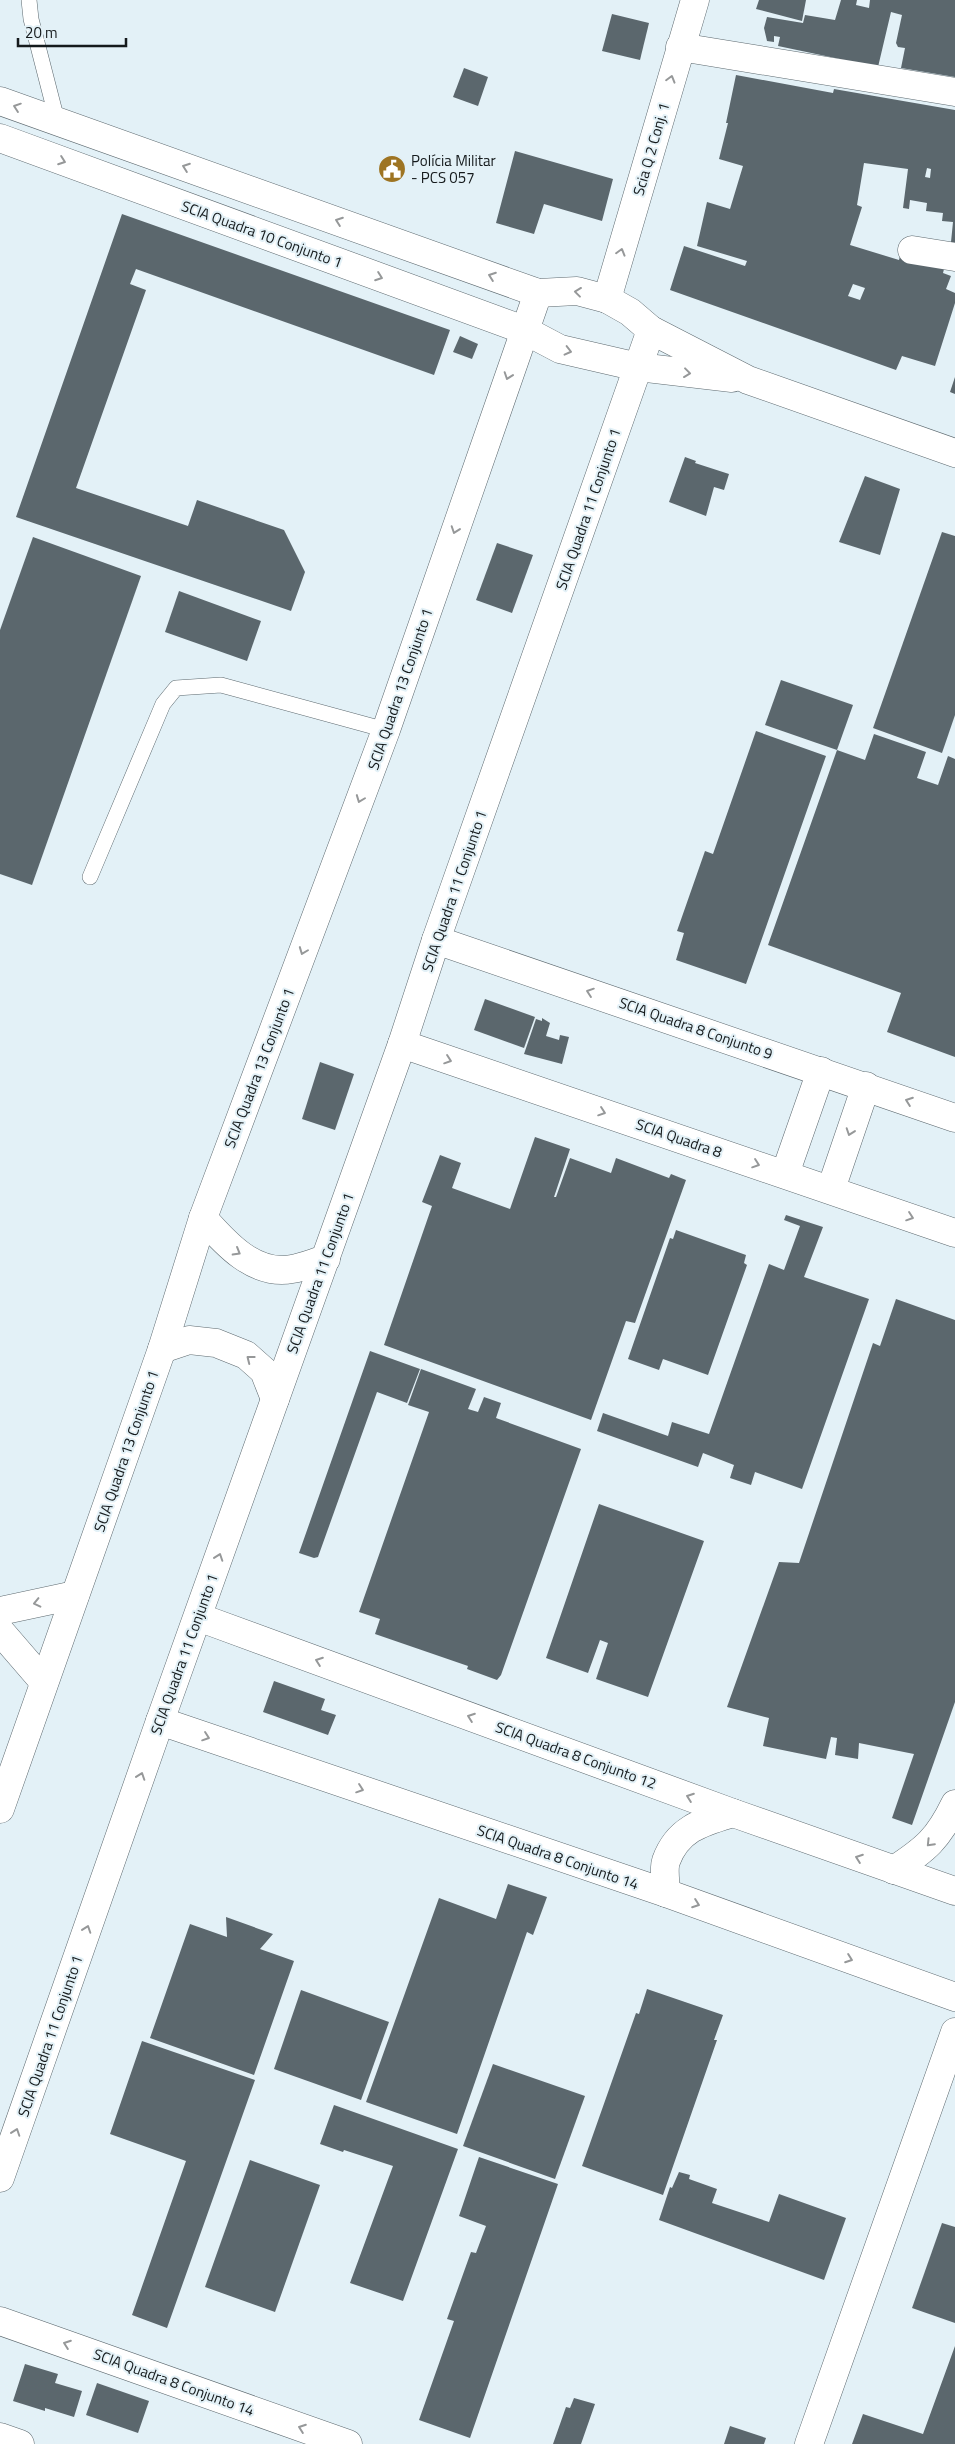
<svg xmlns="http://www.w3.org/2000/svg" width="955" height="2444" viewBox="0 0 955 2444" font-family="'Titillium Web',sans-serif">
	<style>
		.building { fill: #5b676d; fill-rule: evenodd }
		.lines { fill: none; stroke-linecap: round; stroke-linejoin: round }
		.lane-casing { stroke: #5d696f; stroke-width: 16 }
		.street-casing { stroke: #5d696f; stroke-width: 29 }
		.secondary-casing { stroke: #5d696f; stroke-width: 29 }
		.lane { stroke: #fff; stroke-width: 15 }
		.street { stroke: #fff; stroke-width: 28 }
		.secondary { stroke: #fff; stroke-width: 28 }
		.oneway { stroke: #969899 }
		.labels { text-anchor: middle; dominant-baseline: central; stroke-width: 4; stroke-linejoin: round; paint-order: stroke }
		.street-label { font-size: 15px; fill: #151a1c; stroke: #e3f1f7 }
		.poi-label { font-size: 15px; fill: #151a1c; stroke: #e3f1f7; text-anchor: start }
	</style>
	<rect width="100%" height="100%" fill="#e3f1f7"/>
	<g class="building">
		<path d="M759 0H806L802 21 756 9Z"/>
		<path d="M841 0H857L856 5 869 8 870 0H955V77L901 68 905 48 898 47 896 43 902 15 891 12 878 67 778 46 780 37 774 36V42L767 41 764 28 767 17 803 23 805 15 835 20Z"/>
		<path d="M612 14 649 23 640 60 602 51Z"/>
		<path d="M464 68 488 77 478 106 453 97Z"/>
		<path d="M736 75 833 93 834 89 955 110V243L951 242 953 222 942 221 943 213 926 211 927 203 910 200 909 209 903 208 908 169 864 163 857 205 862 207 850 245 899 260 900 256 944 269 943 273 951 276 946 289 955 293V303L935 366 902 356 896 370 670 290 684 246 745 266 747 261 697 246 707 202 730 209 743 166 719 159 728 123H726ZM927 168 931 169 930 178 925 177ZM853 284 865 288 860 300 848 296Z"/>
		<path d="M515 151 613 179 602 221 544 204 534 234 496 223Z"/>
		<path d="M122 214 450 330 434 375 136 269 130 284 146 290 76 488 188 526 197 500 284 530 305 572 291 611 16 517Z"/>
		<path d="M460 336 478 344 472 359 453 352Z"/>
		<path d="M955 377V394L950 392Z"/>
		<path d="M685 457 696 461 695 463 729 474 724 490 714 487 706 516 669 502Z"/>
		<path d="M865 476 900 489 880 555 839 542Z"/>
		<path d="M942 532 955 536V715L942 753 873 728Z"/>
		<path d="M33 537 141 576 32 885 0 874V630Z"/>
		<path d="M497 543 533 555 512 613 476 600Z"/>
		<path d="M179 591 261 621 247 661 165 632Z"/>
		<path d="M781 680 853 705 837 750 765 725Z"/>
		<path d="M756 731 826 756 746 984 676 960 684 933 677 931 705 851 713 854Z"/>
		<path d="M874 734 926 752 917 778 938 785 948 756 955 759V1057L887 1032 901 993 768 945 837 750 865 760Z"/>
		<path d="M485 999 535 1017 524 1048 474 1030Z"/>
		<path d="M542 1018 550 1023 546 1036 559 1040 560 1035 569 1037 562 1064 524 1054 536 1019 542 1021Z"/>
		<path d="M320 1062 354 1074 335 1130 302 1119Z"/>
		<path d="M535 1137 570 1149 554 1197H556L570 1158 611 1173 616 1158 669 1178 671 1174 686 1180 635 1323 626 1321 591 1420 384 1345 432 1206 422 1202 440 1155 461 1163 452 1188 510 1209Z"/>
		<path d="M786 1215 823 1227 804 1277 869 1299 802 1489 755 1472 751 1485 730 1478 734 1465 703 1453 698 1467 597 1431 603 1413 668 1436 672 1422 709 1434 769 1264 784 1270 800 1226 784 1220Z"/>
		<path d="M676 1230 746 1255 744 1263 747 1265 708 1375 663 1359 659 1370 628 1359 670 1238 673 1239Z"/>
		<path d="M896 1299 955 1320V1702L912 1825 892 1818 914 1754 859 1743 858 1759 835 1755 837 1738 831 1737 826 1759 763 1746 769 1718 727 1707 779 1562 799 1563 873 1343 880 1346Z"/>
		<path d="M370 1351 420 1369 407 1403 377 1392 318 1557 314 1558 299 1553Z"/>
		<path d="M421 1369 476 1389 468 1409 478 1412 484 1397 501 1403 496 1418 581 1449 501 1675 497 1680 467 1669 468 1666 375 1634 380 1619 359 1612 429 1412 408 1405Z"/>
		<path d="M599 1504 704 1541 648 1697 596 1679 608 1643 600 1640 588 1673 546 1658Z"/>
		<path d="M274 1681 325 1699 321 1710 336 1715 328 1735 263 1712Z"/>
		<path d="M508 1884 547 1897 533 1935 527 1932 457 2134 366 2102 439 1898 496 1919Z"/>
		<path d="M226 1917 273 1934 260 1949 294 1961 254 2075 150 2038 190 1924 227 1937Z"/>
		<path d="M647 1989 723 2015 714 2040H717L663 2195 582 2166 636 2013 639 2014Z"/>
		<path d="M301 1990 389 2022 361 2100 274 2069Z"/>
		<path d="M142 2041 255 2080 167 2328 132 2315 186 2161 110 2134Z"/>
		<path d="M493 2064 585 2096 555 2179 463 2146Z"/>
		<path d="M334 2105 458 2149 403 2301 350 2283 393 2166 344 2150 343 2152 320 2144Z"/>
		<path d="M479 2157 558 2184 470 2438 419 2420 454 2321 447 2319 471 2252 476 2253 486 2226 459 2216Z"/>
		<path d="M250 2160 320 2185 275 2312 205 2287Z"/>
		<path d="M679 2172 690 2175 689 2179 717 2189 712 2203 769 2222 779 2194 846 2218 824 2280 659 2220 670 2187 672 2188Z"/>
		<path d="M942 2223 955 2227V2323L912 2308Z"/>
		<path d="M955 2346V2444H852L863 2414 923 2434Z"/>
		<path d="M25 2364 58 2374 55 2383 82 2391 74 2417 45 2408V2411L13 2401Z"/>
		<path d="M97 2383 149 2401 138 2433 86 2415Z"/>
		<path d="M574 2398 595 2404 581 2444H553L566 2407 570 2408Z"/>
		<path d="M730 2426 766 2438 764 2444H724Z"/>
	</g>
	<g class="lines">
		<g class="lane-casing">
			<g id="lane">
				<path d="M29 0 31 19 57 120"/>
				<path d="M90 877 163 704 176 688 221 685 386 730"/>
			</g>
		</g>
		<g class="street-casing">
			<g id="street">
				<path d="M680 47 955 92"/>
				<path d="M912 250 955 257"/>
				<path d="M436 940 955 1118"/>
				<path d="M402 1044 955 1233"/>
				<path d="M785 1174 821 1071"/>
				<path d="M831 1189 866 1086"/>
				<path d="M0 1611 75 1595"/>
				<path d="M198 1617 733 1813 955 1891"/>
				<path d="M0 1631 44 1682"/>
				<path d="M160 1721 666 1893 955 1997"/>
				<path d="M894 1870C926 1849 938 1839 955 1804"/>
				<path d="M666 1893C666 1884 663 1870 666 1861 678 1828 703 1822 733 1813"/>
				<path d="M0 2321 348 2444"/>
				<path d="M0 2437 20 2444"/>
				<path d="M809 2444 955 2032"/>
			</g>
		</g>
		<g class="secondary-casing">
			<g id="secondary">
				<path d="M0 101 538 293 577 291 607 299 630 312 651 330 748 380 955 453"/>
				<path d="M0 138 524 330 560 349 638 367 732 378"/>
				<path d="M607 299 695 0"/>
				<path d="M203 1218C225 1243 254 1276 292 1269 304 1267 315 1262 326 1259"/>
				<path d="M162 1349 189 1340 216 1343 246 1355 264 1371 275 1399"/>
				<path d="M0 1809 162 1349 203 1218 386 730 538 293"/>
				<path d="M0 2178 160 1721 402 1044 436 940 651 330"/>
			</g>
		</g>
		<use href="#lane" class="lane"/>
		<use href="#street" class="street"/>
		<use href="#secondary" class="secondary"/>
	</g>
	<defs><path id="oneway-chevron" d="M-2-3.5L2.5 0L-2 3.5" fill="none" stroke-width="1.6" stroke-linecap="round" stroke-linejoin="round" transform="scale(1.25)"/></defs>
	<g class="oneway">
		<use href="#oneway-chevron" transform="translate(671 79) rotate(-74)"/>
		<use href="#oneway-chevron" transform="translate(17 107) rotate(-161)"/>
		<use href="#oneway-chevron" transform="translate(62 161) rotate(20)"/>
		<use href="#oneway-chevron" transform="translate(186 167) rotate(-160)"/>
		<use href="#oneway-chevron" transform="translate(339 221) rotate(-160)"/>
		<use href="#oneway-chevron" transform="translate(621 252) rotate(-74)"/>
		<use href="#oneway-chevron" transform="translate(492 276) rotate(-160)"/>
		<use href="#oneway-chevron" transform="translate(379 277) rotate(20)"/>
		<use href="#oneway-chevron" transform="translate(578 292) rotate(-173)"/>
		<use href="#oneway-chevron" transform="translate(568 351) rotate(14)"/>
		<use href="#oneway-chevron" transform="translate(687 373) rotate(7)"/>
		<use href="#oneway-chevron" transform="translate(508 376) rotate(109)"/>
		<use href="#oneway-chevron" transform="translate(455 530) rotate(109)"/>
		<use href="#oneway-chevron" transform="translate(360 799) rotate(111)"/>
		<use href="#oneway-chevron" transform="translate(303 951) rotate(111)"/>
		<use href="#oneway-chevron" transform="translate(590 992) rotate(-161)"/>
		<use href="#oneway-chevron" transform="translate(448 1060) rotate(19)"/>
		<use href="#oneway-chevron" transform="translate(909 1101) rotate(-160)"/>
		<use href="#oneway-chevron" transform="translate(602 1112) rotate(19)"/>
		<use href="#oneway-chevron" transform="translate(850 1132) rotate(109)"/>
		<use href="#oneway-chevron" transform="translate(756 1164) rotate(19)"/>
		<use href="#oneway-chevron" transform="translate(910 1217) rotate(19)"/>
		<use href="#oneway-chevron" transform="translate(237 1252) rotate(30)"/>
		<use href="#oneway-chevron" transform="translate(250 1359) rotate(-142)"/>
		<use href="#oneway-chevron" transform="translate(219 1557) rotate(-71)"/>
		<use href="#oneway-chevron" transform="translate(37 1603) rotate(167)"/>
		<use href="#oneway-chevron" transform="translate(319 1661) rotate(-160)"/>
		<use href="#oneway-chevron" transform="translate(471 1717) rotate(-160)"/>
		<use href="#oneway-chevron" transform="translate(206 1737) rotate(19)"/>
		<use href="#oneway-chevron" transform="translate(141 1776) rotate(-71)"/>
		<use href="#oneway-chevron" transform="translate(360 1789) rotate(19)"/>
		<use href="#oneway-chevron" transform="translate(690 1797) rotate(-160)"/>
		<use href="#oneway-chevron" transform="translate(930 1843) rotate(134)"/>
		<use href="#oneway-chevron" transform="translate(859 1858) rotate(-160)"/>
		<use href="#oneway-chevron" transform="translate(696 1904) rotate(20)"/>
		<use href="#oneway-chevron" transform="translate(87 1929) rotate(-71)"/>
		<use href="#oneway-chevron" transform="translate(849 1959) rotate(20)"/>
		<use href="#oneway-chevron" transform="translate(16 2132) rotate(-71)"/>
		<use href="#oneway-chevron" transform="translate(67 2344) rotate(-160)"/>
		<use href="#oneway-chevron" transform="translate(302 2428) rotate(-160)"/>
	</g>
	<defs>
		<g id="civic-disc" transform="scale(1.4375)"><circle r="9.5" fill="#9e7422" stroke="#e3f1f7"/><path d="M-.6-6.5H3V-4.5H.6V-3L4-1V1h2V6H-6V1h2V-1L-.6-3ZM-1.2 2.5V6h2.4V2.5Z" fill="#fff"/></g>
	</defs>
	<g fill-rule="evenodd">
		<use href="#civic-disc" x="392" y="169"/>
	</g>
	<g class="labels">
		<g class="street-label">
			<text transform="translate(651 149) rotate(-74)">Scia Q 2 Conj. 1</text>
			<text transform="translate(262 234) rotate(20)">SCIA Quadra 10 Conjunto 1</text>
			<text transform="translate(588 509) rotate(-71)">SCIA Quadra 11 Conjunto 1</text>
			<text transform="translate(400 689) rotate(-71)">SCIA Quadra 13 Conjunto 1</text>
			<text transform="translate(454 891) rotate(-71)">SCIA Quadra 11 Conjunto 1</text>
			<text transform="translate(696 1028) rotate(19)">SCIA Quadra 8 Conjunto 9</text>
			<text transform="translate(259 1068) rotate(-69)">SCIA Quadra 13 Conjunto 1</text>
			<text transform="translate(679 1138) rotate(19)">SCIA Quadra 8</text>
			<text transform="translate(320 1273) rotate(-70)">SCIA Quadra 11 Conjunto 1</text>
			<text transform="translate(126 1451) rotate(-71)">SCIA Quadra 13 Conjunto 1</text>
			<text transform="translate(184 1654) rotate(-70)">SCIA Quadra 11 Conjunto 1</text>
			<text transform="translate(576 1755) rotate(20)">SCIA Quadra 8 Conjunto 12</text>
			<text transform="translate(558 1857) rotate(19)">SCIA Quadra 8 Conjunto 14</text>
			<text transform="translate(50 2036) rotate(-71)">SCIA Quadra 11 Conjunto 1</text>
			<text transform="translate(174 2382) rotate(20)">SCIA Quadra 8 Conjunto 14</text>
		</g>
		<g class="poi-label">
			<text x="411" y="160">Polícia Militar<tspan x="411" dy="17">- PCS 057</tspan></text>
		</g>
	</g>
	<path d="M18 38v8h108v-8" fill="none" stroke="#151a1c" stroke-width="2.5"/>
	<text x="25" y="38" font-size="15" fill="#151a1c" stroke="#e3f1f7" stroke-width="4" paint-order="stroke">20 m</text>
</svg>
